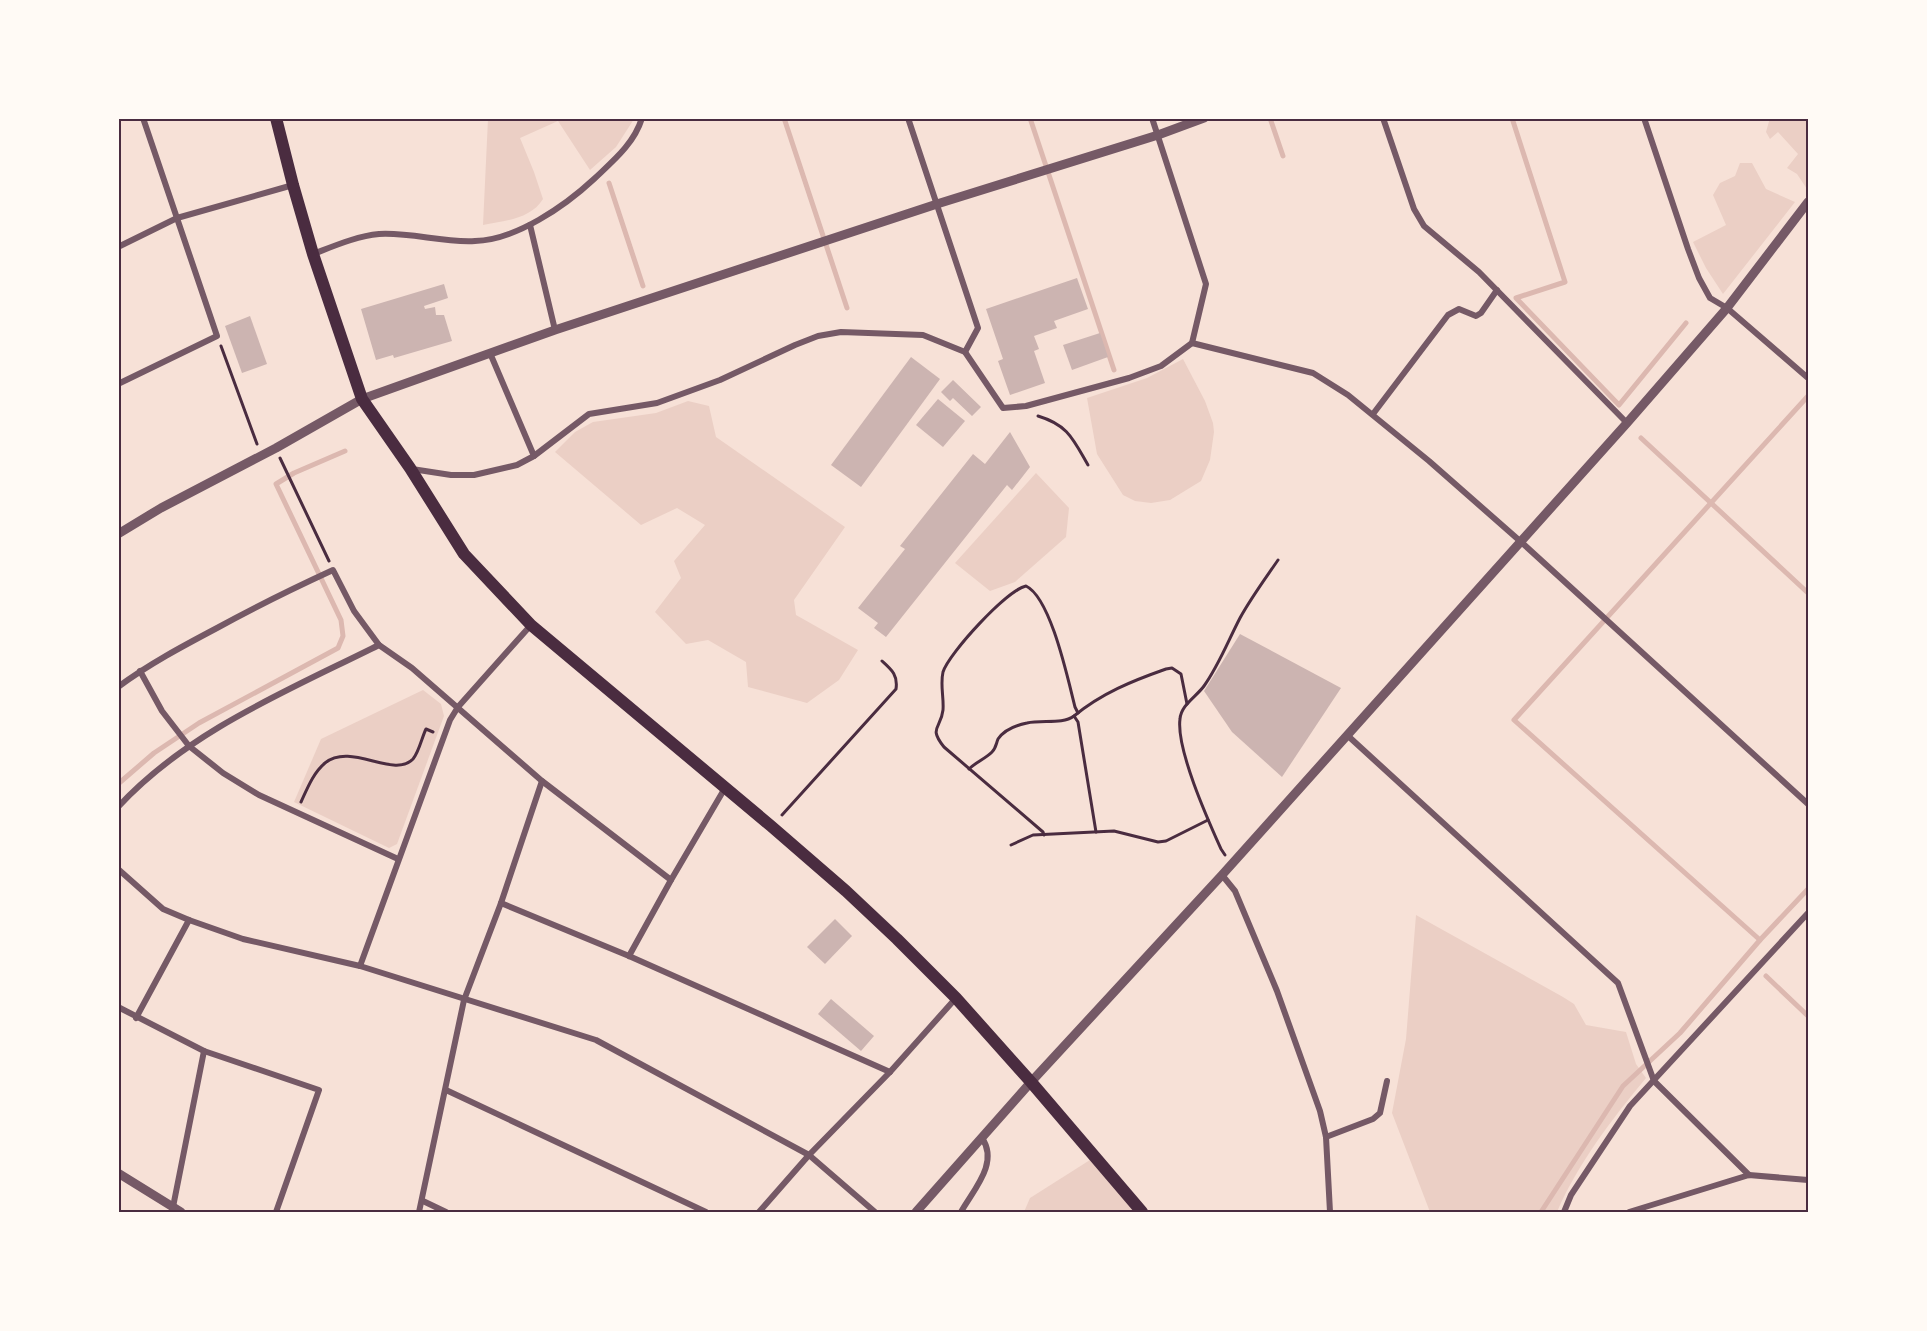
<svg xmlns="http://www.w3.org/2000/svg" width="1927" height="1331" viewBox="0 0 1927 1331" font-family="'Open Sans',sans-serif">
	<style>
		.green { fill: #ebcfc5 }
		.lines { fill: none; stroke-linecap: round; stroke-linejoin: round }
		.stream { stroke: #dcb8b0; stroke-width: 5 }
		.building { fill: #ccb4b1 }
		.path { stroke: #4a2c40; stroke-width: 3 }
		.minor { stroke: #755966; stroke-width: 6 }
		.tertiary { stroke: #755966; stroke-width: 9 }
		.primary { stroke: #4a2c40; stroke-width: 12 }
		.neatline { fill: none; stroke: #4a2c40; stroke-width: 2 }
	</style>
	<rect width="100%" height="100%" fill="#f7e1d7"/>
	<g class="green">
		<path d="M1770 118 1808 119 1807 189 1797 174 1787 168 1798 154 1778 132 1770 139 1766 132Z"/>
		<path d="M488 119V118L634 119 616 147 590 170 558 121 520 138 534 172 543 199C531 219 504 221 483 225Z"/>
		<path d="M1740 163H1752L1766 189 1795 202 1723 294 1706 268 1693 242 1726 225 1713 195 1720 183 1735 176Z"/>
		<path d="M1183 359 1205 401 1213 423 1214 432 1210 460 1201 481 1170 500 1151 503 1135 501 1123 495 1097 454 1087 398 1147 378Z"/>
		<path d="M688 401 709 406 716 437 845 527 794 600 796 615 858 650 839 680 807 703 748 687 746 662 708 640 686 644 655 612 681 578 674 561 705 525 677 508 641 525 555 452 575 432 593 422 656 413Z"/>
		<path d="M1036 473 1069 508 1066 537 1015 582 990 591 955 563Z"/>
		<path d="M423 690 441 704 444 716 397 844 389 848 294 802 321 739Z"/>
		<path d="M1416 915 1563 997 1574 1004 1586 1025 1626 1032 1636 1064 1646 1078C1612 1119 1578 1163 1557 1212H1430L1392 1113 1406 1039Z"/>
		<path d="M1090 1160 1135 1212H1024L1030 1198Z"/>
	</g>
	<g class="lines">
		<g class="stream">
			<path d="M784 118 847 308"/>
			<path d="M1030 118 1114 370"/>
			<path d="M1270 118 1283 156"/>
			<path d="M1512 118 1565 282 1516 298 1619 405 1686 323"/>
			<path d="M609 183 643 286"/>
			<path d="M1641 438 1808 593"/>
			<path d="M118 784 154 753 199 723 338 648 343 636 341 620 276 484 294 473 345 451"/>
			<path d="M1760 940 1514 720 1808 396"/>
			<path d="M1766 976 1808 1016"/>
			<path d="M1541 1212 1623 1086 1680 1033 1760 940 1808 889"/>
		</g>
	</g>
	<g class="building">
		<path d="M1077 278 1088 309 1054 321 1057 328 1034 336 1039 349 1034 351 1045 383 1010 395 998 361 1003 359 986 309Z"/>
		<path d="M444 284 448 298 424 306 425 309 435 307 436 315H444L452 341 394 358 393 355 376 360 361 309Z"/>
		<path d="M250 316 267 364 242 373 225 326Z"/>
		<path d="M1100 333 1108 357 1072 370 1063 345Z"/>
		<path d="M911 357 940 379 861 487 831 465Z"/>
		<path d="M953 380 981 407 972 416 953 398 950 401 941 392Z"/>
		<path d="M938 399 965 421 943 447 916 425Z"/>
		<path d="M1010 432 1030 467 1012 490 1007 485 886 637 874 628 878 623 858 608 905 549 900 546 973 454 985 464Z"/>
		<path d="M1240 634 1341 688 1282 777 1232 732 1204 691Z"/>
		<path d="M835 919 852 936 825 964 807 947Z"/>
		<path d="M831 999 874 1036 861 1051 818 1014Z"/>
	</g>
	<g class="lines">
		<g class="path">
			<path d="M221 346 257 444"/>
			<path d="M1038 416C1068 425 1073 439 1088 465"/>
			<path d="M280 458 329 561"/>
			<path d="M969 769C976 762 985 759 992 752 996 748 996 744 998 739 1004 730 1017 725 1027 723 1041 719 1062 725 1074 716"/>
			<path d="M301 802C307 789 313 773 325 763 351 742 394 779 413 759 419 752 422 737 426 729L433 732"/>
			<path d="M782 815 896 689C898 675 892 670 882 661"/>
			<path d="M1096 832 1078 722 1074 716C1102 693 1132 681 1166 669L1172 668 1181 674 1187 704"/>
			<path d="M1044 835 1043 832 944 747C928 727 941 729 943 710 944 697 940 685 943 672 949 653 1007 590 1026 586 1051 598 1068 680 1075 707L1078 713"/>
			<path d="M1011 845 1033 835 1114 831 1158 842 1166 841 1208 820"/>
			<path d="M1225 855 1221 849C1208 820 1176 749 1180 719 1181 705 1196 697 1204 686 1219 665 1228 641 1240 618 1251 598 1265 579 1278 560"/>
		</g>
		<g class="minor">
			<path d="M908 118 978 328 965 352"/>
			<path d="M1383 118 1414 209 1424 226 1479 272 1627 423"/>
			<path d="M1644 118 1688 249 1699 278 1710 298 1727 308 1808 378"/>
			<path d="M530 225 555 330"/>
			<path d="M118 247 177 218 293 185"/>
			<path d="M313 254C334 246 357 236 379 234 411 232 443 243 475 241 516 240 565 206 594 179 613 161 634 144 642 118"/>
			<path d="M1192 343 1313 373 1348 395 1429 461 1520 541 1808 804"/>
			<path d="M490 353 534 456"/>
			<path d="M118 384 217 336 143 118"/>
			<path d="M1373 414 1448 315 1459 309 1476 316 1481 313 1497 290"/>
			<path d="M412 469 451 475H474L517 465 534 456 589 414 657 403 720 380 795 345 818 336 841 332 923 335 965 352 1003 408 1026 406 1129 378 1161 366 1192 343 1206 284 1152 118"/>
			<path d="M140 671 162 711 189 746 223 773 259 795 398 859"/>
			<path d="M118 687C149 664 183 646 217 628 255 607 294 588 333 570L354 611 379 645 412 668 542 781 671 880"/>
			<path d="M1347 735 1618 983 1654 1081 1749 1175"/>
			<path d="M118 807C188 731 289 690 379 645"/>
			<path d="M118 869 163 909 189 920 243 939 360 966 596 1040 809 1155 875 1212"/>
			<path d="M1222 875 1235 891 1277 991 1320 1111 1326 1137 1330 1212"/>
			<path d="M501 903 629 956 890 1072"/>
			<path d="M629 956 671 880 725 788"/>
			<path d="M360 966 450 720 458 707 531 625"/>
			<path d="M118 1007 204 1051 319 1090 276 1212"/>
			<path d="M136 1018 189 920"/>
			<path d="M446 1090 706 1212"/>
			<path d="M1326 1137 1373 1119 1380 1113 1387 1081"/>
			<path d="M423 1201 446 1212"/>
			<path d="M172 1212 204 1051"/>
			<path d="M419 1212 464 1000 501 903 542 781"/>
			<path d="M759 1212 809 1155 890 1072 956 998"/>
			<path d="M961 1212C974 1189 999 1163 982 1138"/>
			<path d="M1564 1212 1571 1195 1630 1106 1808 913"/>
			<path d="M1629 1212 1749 1175 1808 1180"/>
		</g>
		<g class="tertiary">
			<path d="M118 534 161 508 276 448 362 399 555 330 937 204 1158 135 1204 118"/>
			<path d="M118 1173 181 1212"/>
			<path d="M916 1212 1031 1082 1222 875 1627 423 1727 308 1808 202"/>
		</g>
		<path class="primary" d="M276 118 293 185 313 254 362 399 410 468 464 554 531 625 771 826 846 891 897 939 956 998 1031 1082 1142 1212"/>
	</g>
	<rect width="1927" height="1331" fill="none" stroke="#fffaf5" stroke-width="240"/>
	<rect x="120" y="120" width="1687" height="1091" class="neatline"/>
</svg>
